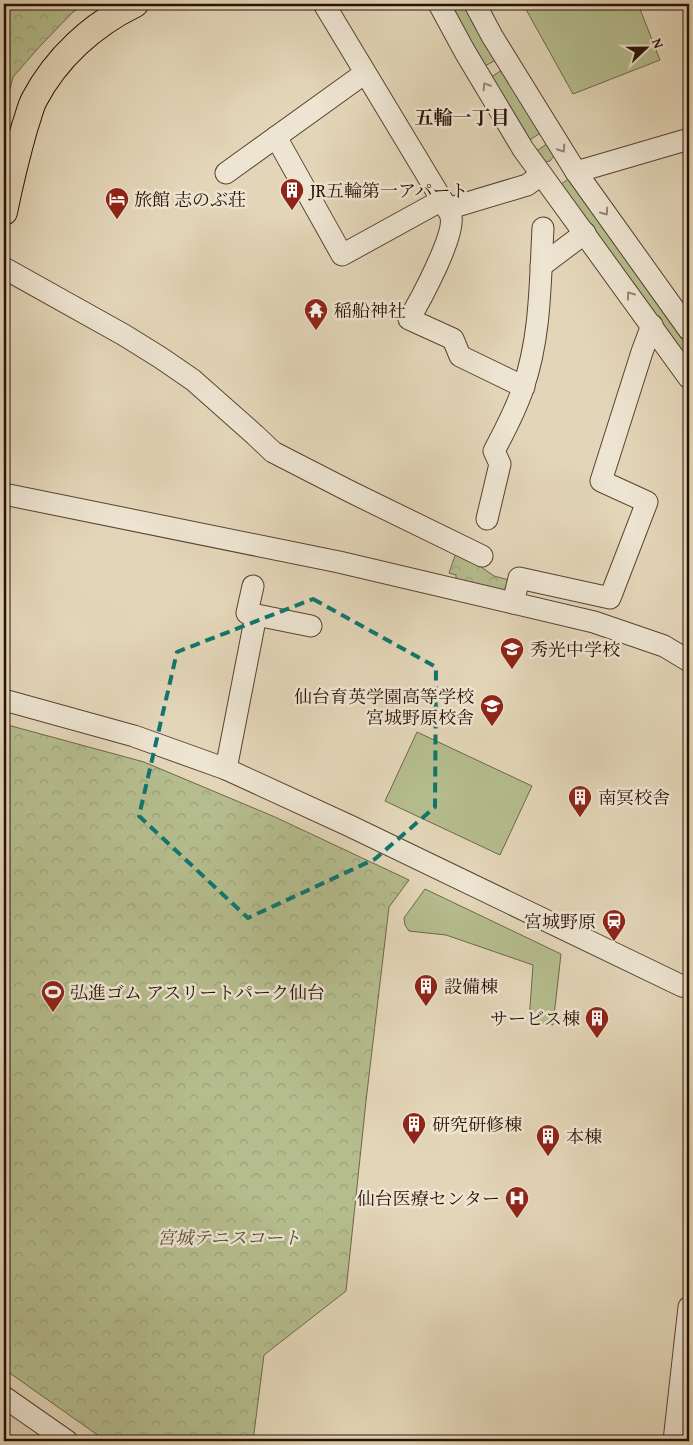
<svg xmlns="http://www.w3.org/2000/svg" width="693" height="1445" viewBox="0 0 693 1445" font-family="'Gentium Book Plus','Noto Serif JP',serif">
	<style>
		.green { fill: #b5bd8e; stroke: #6f664a }
		.park { fill: url(#park-crowns); stroke: #6f664a }
		.lines { fill: none; stroke-linecap: round; stroke-linejoin: round }
		.minor-casing { stroke: #584232; stroke-width: 23 }
		.major-casing { stroke: #291005; stroke-width: 28 }
		.minor { stroke: #ede4d1; stroke-width: 21 }
		.major { stroke: #e3d6b8; stroke-width: 26 }
		.oneway { stroke: #958575 }
		.marked { fill: none; stroke: #0f766e; stroke-width: 4; stroke-dasharray: 10 6; stroke-linejoin: round }
		.labels { text-anchor: middle; dominant-baseline: central; stroke-width: 5; stroke-linejoin: round; paint-order: stroke }
		.poi-label { font-size: 18px; fill: #291005; stroke: #ede4d1; text-anchor: start }
		.park-label { font-size: 18px; font-style: italic; fill: #5a4d35; stroke: #ede4d1 }
		.neighbourhood-label { font-size: 19px; font-weight: bold; fill: #291005; stroke: #ede4d1 }
	</style>
	<defs>
		<pattern id="park-crowns" width="20" height="18" patternUnits="userSpaceOnUse" patternTransform="scale(1.25)"><rect width="20" height="18" fill="#b5bd8e"/><path d="M2 6a3 3 0 1 1 6 0M12 15a3 3 0 1 1 6 0" fill="none" stroke="#9ca179"/></pattern>
	</defs>
	<rect width="100%" height="100%" fill="#e3d6b8"/>
	<filter id="stains"><feTurbulence type="fractalNoise" baseFrequency=".004" numOctaves="4"/><feColorMatrix values="0 0 0 0 .2 0 0 0 0 .09 0 0 0 0 .02 0 0 0 .5 -.17"/></filter>
	<radialGradient id="worn" r=".72"><stop offset=".6" stop-color="#630" stop-opacity="0"/><stop offset="1" stop-color="#630" stop-opacity=".3"/></radialGradient>
	<g class="green">
		<path d="M451 4H466L496 60 481 68Z"/>
		<path d="M523 4H638L660 60 573 94Z"/>
		<path d="M502 70 542 132 528 141 488 79Z"/>
		<path d="M548 143 554 156 550 161 544 162 535 152Z"/>
		<path d="M570 178 689 345V363L561 184Z"/>
		<path d="M417 732 532 786 500 855 385 801Z"/>
		<path d="M425 889 561 954 553 1025 529 1021 533 965 446 935 409 931 405 925 404 918Z"/>
	</g>
	<g class="park">
		<path d="M4 4H86L73 12 41 45 13 77 4 112Z"/>
		<path d="M457 550 494 576 509 580 511 585 502 591 456 579V575L449 573Z"/>
		<path d="M4 724 144 762 275 817 409 880 389 907 366 1101 346 1291 264 1355 253 1441H106L4 1369Z"/>
	</g>
	<g class="lines">
		<g class="minor-casing">
			<g id="minor">
				<path d="M324 4 442 200C445 205 450 211 451 217 455 236 420 301 409 319L453 339 460 356 524 387"/>
				<path d="M439 4 465 52 523 149 689 378"/>
				<path d="M475 4 492 36 576 172 689 330"/>
				<path d="M276 137 342 255 442 200"/>
				<path d="M576 172 689 139"/>
				<path d="M226 173 365 73"/>
				<path d="M447 209 527 185 541 175"/>
				<path d="M541 266 585 233"/>
				<path d="M4 268 124 335 161 358 193 380 255 435 273 452 351 492 482 556"/>
				<path d="M4 494 339 562 594 622 664 646 689 661"/>
				<path d="M487 519 500 464 494 451C505 430 516 410 523 388 541 336 540 282 543 228"/>
				<path d="M253 586 247 613 311 626"/>
				<path d="M513 603 519 578 610 598 647 502 601 481 642 352 652 325"/>
				<path d="M4 700 134 736 226 769 350 826 682 986 689 987"/>
				<path d="M226 769 256 615"/>
				<path d="M4 1397 67 1441"/>
				<path d="M674 1441 689 1307"/>
			</g>
		</g>
		<g class="major-casing">
			<path id="major" d="M4 212C10 183 17 154 25 126 28 118 30 108 34 100 56 58 92 25 135 4"/>
		</g>
		<use href="#minor" class="minor"/>
		<use href="#major" class="major"/>
	</g>
	<defs><path id="oneway-chevron" d="M-2-3.5L2.5 0L-2 3.5" fill="none" stroke-width="1.6" stroke-linecap="round" stroke-linejoin="round" transform="scale(1.25)"/></defs>
	<g class="oneway">
		<use href="#oneway-chevron" transform="translate(486 86) rotate(-121)"/>
		<use href="#oneway-chevron" transform="translate(562 149) rotate(57)"/>
		<use href="#oneway-chevron" transform="translate(605 212) rotate(55)"/>
		<use href="#oneway-chevron" transform="translate(630 295) rotate(-126)"/>
	</g>
	<path class="marked" d="M313 599 436 667 435 807 375 859 248 918 139 816 177 652Z"/>
	<defs>
		<g id="building-pin" transform="scale(1.25)"><path d="M0 17L-7.5 6A9.5 9.5 0 1 1 7.5 6Z" fill="#8f2418" stroke="#ede4d1"/><path d="M-4-6H4V6H1V3H-1V6H-4ZM-2.5-4.3h1.7v1.8h-1.7ZM.8-4.3h1.7v1.8H.8ZM-2.5-1h1.7V.8h-1.7ZM.8-1h1.7V.8H.8Z" fill="#fff"/></g>
		<g id="hotel-pin" transform="scale(1.25)"><path d="M0 17L-7.5 6A9.5 9.5 0 1 1 7.5 6Z" fill="#8f2418" stroke="#ede4d1"/><path d="M-6-4.5h1.5V1H6V5H4.5V3h-9V5H-6ZM-4 0a1.8 1.8 0 1 1 3.6 0ZM.5 0V-2.5h3Q6-2.5 6 0Z" fill="#fff"/></g>
		<g id="temple-pin" transform="scale(1.25)"><path d="M0 17L-7.5 6A9.5 9.5 0 1 1 7.5 6Z" fill="#8f2418" stroke="#ede4d1"/><path d="M0-6L5-2H3V0L6.5 2.5H4V6H1.5V3h-3V6H-4V2.5H-6.5L-3 0V-2H-5Z" fill="#fff"/></g>
		<g id="school-pin" transform="scale(1.25)"><path d="M0 17L-7.5 6A9.5 9.5 0 1 1 7.5 6Z" fill="#8f2418" stroke="#ede4d1"/><path d="M0-5L7-2L0 1L-7-2ZM-4 1L0 2.5L4 1V4Q0 6-4 4Z" fill="#fff"/></g>
		<g id="station-pin" transform="scale(1.25)"><path d="M0 17L-7.5 6A9.5 9.5 0 1 1 7.5 6Z" fill="#8f2418" stroke="#ede4d1"/><path d="M-3-6H3Q5-6 5-4V2Q5 4 3 4L4.5 6H3L1.5 4h-3L-3 6H-4.5L-3 4Q-5 4-5 2V-4Q-5-6-3-6ZM-3.5-4v3h7v-3ZM-3.5 1v1.5H-2V1ZM2 1v1.5H3.5V1Z" fill="#fff"/></g>
		<g id="stadium-pin" transform="scale(1.25)"><path d="M0 17L-7.5 6A9.5 9.5 0 1 1 7.5 6Z" fill="#8f2418" stroke="#ede4d1"/><path d="M0-5a6.5 5 0 1 0 0 10a6.5 5 0 1 0 0-10ZM-3.5-1.8h7v3.6h-7Z" fill="#fff"/></g>
		<g id="hospital-pin" transform="scale(1.25)"><path d="M0 17L-7.5 6A9.5 9.5 0 1 1 7.5 6Z" fill="#8f2418" stroke="#ede4d1"/><path d="M-5-5h3v3.5h4V-5h3V5h-3V1.5h-4V5h-3Z" fill="#fff"/></g>
	</defs>
	<g fill-rule="evenodd">
		<use href="#building-pin" x="292" y="190"/>
		<use href="#hotel-pin" x="117" y="199"/>
		<use href="#temple-pin" x="316" y="310"/>
		<use href="#school-pin" x="512" y="649"/>
		<use href="#school-pin" x="492" y="706"/>
		<use href="#building-pin" x="580" y="797"/>
		<use href="#station-pin" x="614" y="921"/>
		<use href="#building-pin" x="426" y="986"/>
		<use href="#stadium-pin" x="53" y="992"/>
		<use href="#building-pin" x="597" y="1018"/>
		<use href="#building-pin" x="414" y="1124"/>
		<use href="#building-pin" x="548" y="1136"/>
		<use href="#hospital-pin" x="517" y="1198"/>
	</g>
	<g class="labels">
		<g class="poi-label">
			<text x="310" y="190">JR五輪第一アパート</text>
			<text x="134" y="199">旅館 志のぶ荘</text>
			<text x="334" y="310">稲船神社</text>
			<text x="530" y="649">秀光中学校</text>
			<text x="474" y="696" text-anchor="end">仙台育英学園高等学校<tspan x="474" dy="21">宮城野原校舎</tspan></text>
			<text x="598" y="797">南冥校舎</text>
			<text x="596" y="921" text-anchor="end">宮城野原</text>
			<text x="444" y="986">設備棟</text>
			<text x="70" y="992">弘進ゴム アスリートパーク仙台</text>
			<text x="580" y="1018" text-anchor="end">サービス棟</text>
			<text x="432" y="1124">研究研修棟</text>
			<text x="566" y="1136">本棟</text>
			<text x="500" y="1198" text-anchor="end">仙台医療センター</text>
		</g>
		<g class="park-label">
			<text x="229" y="1237">宮城テニスコート</text>
		</g>
		<g class="neighbourhood-label">
			<text x="462" y="117">五輪一丁目</text>
		</g>
	</g>
	<rect width="693" height="1445" fill="none" stroke="#e3d6b8" stroke-width="20"/>
	<rect x="5" y="5" width="683" height="1435" fill="none" stroke="#291005" stroke-width="2.5"/>
	<rect x="10" y="10" width="673" height="1425" fill="none" stroke="#291005"/>
	<g transform="translate(646 48) rotate(68)" stroke="#ede4d1" stroke-width="4" paint-order="stroke">
	<path d="M0-4L9 19L0 12L-9 19Z" fill="#291005"/>
	<text y="-8" font-size="14" font-weight="bold" text-anchor="middle" fill="#291005">N</text>
	</g>
	<rect width="100%" height="100%" filter="url(#stains)"/>
	<rect width="100%" height="100%" fill="url(#worn)"/>
</svg>
